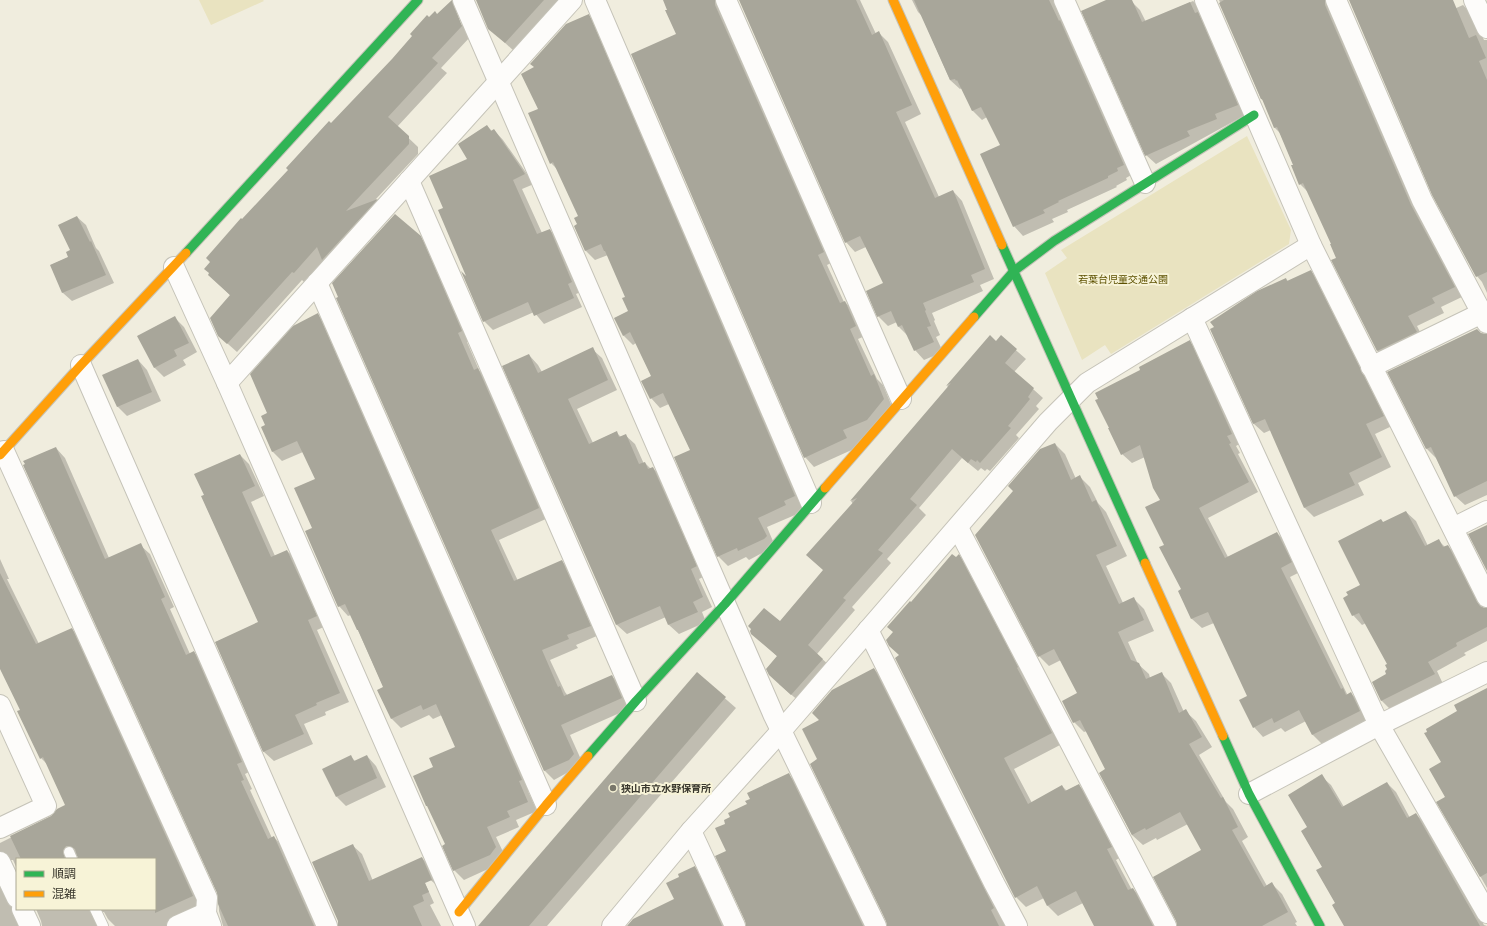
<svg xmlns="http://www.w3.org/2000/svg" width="1487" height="926" viewBox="0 0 1487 926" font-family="Montserrat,'Noto Sans JP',sans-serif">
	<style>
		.green { fill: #e9e3c0 }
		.shadow { fill: #0003 }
		.building { fill: #a8a69a }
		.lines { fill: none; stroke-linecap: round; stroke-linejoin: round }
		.lane-casing { stroke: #c5c3b8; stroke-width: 12 }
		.street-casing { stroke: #c5c3b8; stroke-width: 22 }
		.fast-casing { stroke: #c5c3b8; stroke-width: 11 }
		.slow-casing { stroke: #c5c3b8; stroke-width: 11 }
		.lane { stroke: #fdfcfa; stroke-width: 10 }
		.street { stroke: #fdfcfa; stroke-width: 20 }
		.fast { stroke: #30b455; stroke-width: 9 }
		.slow { stroke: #ff9f0a; stroke-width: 9 }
		.poi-dot { fill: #79776b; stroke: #f7f3d7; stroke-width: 1.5 }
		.labels { text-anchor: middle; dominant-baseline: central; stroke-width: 4; stroke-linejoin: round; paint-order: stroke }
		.park-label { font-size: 10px; fill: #5d5101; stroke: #f7f3d7 }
		.poi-label { font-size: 10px; font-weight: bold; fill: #39372d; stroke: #f7f3d7; text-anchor: start }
	</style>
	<rect width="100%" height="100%" fill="#f0edde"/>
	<g class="green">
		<path d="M199 0H263L264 1 211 25Z"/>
		<path d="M1247 136 1291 230 1289 244 1111 354 1105 345 1082 360 1045 273 1067 258 1061 250Z"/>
	</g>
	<g class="shadow">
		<path d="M477 0H561L515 52 489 28Z"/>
		<path d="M664 0H729L833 262 827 265 844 302H845L854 311 865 336 858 339 877 379 883 385 893 409 856 448 814 467 805 457 677 34Z"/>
		<path d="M740 0H860L876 34 879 33 888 42 921 114 905 122 939 197 953 191 962 201 994 279 980 285 983 291 932 313 935 320 934 321 940 335 936 337 943 352 924 360 915 350 908 336 899 327 897 322 888 326 878 316 885 284 866 247 855 252 846 242Z"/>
		<path d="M912 0H1054L1133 174 1126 178 1127 180 1116 186 1117 187 1067 210 1068 212 1052 219 1054 222 1023 236 1014 226 1002 146 987 117 982 120 972 110 962 88 960 89 950 80 922 16 918 12Z"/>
		<path d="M1108 0H1130L1140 10 1146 22 1193 1 1203 10 1247 114 1156 164 1146 155Z"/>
		<path d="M1219 0H1339L1464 296 1441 307 1444 313 1417 326 1425 342 1387 360 1378 351 1333 261 1337 259 1332 244 1309 193 1300 184 1294 165 1280 133 1275 128 1264 101 1261 99Z"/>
		<path d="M1350 0H1451L1454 9 1463 5 1472 14 1484 40H1487V293L1482 282 1477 276Z"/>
		<path d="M437 15 458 21 468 31 471 36 441 68 447 73 397 127 418 147V154L376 199 385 208 332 268 324 260 304 282 302 280 237 352 219 336 231 296 209 275 242 221 331 125Z"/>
		<path d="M588 15 598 25 803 506 795 515 767 527 775 546 749 560 746 557 728 566 718 556 691 451 669 404 660 408 651 398 652 377 636 343 633 345 623 335 629 312 626 297 608 255 595 260 586 251 575 227 579 225 580 216 558 170 551 163 540 109 536 68Z"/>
		<path d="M487 126 492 131 494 130 503 140 534 184 522 189 542 233 550 230 559 239 581 292 576 294 582 307 544 324 534 312 493 330 484 321 444 209Z"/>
		<path d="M77 217 86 225 96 248 99 251 114 283 72 301 63 293 51 265 69 257Z"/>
		<path d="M420 237 430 247 471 340 467 342 479 370 487 379 548 518 499 540 518 581 562 561 571 571 599 635 576 645 578 648 550 660 565 692 568 696 612 676 621 686 631 708 570 735 583 764 554 780 544 770Z"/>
		<path d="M1311 271 1320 281 1392 426 1375 434 1391 467 1358 483 1364 495 1314 517 1305 508 1271 430 1264 433 1254 424 1211 330 1286 279 1289 282Z"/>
		<path d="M317 314 327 324 531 789 528 791 537 811 516 820 519 827 496 837 505 856 499 864 464 880 454 870 447 845 434 767 456 747 442 715 433 719 429 715 401 728 392 719 378 691 384 688 351 615 348 616 339 606 313 528 316 479 303 452 282 461 273 452 262 427 267 425 269 414Z"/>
		<path d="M174 317 184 327 197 352 183 360 186 365 164 377 154 367Z"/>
		<path d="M1481 334 1487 335V495L1465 505 1455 496 1436 458 1427 449 1389 372Z"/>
		<path d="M990 337 996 343 1001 337 1026 359 1014 372 1043 398 1036 406 1039 409 1016 435 1019 438 990 471 987 469 985 471 981 468 978 471 962 458 919 508 926 515 887 559 891 563 852 607 855 610 817 654 832 668 801 703 779 684 778 657 752 633 780 622 824 570 853 504 851 501 949 388 947 386Z"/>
		<path d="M1189 341 1199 351 1241 443 1236 446 1240 453 1238 454 1258 492 1208 518 1228 557 1277 533 1287 543 1300 572 1290 577 1347 694 1348 695 1351 693 1360 703 1369 721 1322 744 1312 734 1306 721 1285 732 1281 728 1263 737 1254 727 1249 697 1214 623 1202 628 1192 619 1179 592 1183 590 1166 545 1161 501 1145 457 1132 463 1122 454 1141 370Z"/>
		<path d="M592 349 602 358 617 390 577 409 593 443 616 432 621 437 625 435 635 444 644 464 645 463 651 469 653 468 663 478 705 576 699 579 712 607 702 612 706 622 679 634 669 625 666 617 627 634 617 625 504 367 529 355 538 365 542 372Z"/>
		<path d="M138 360 147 370 161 401 127 416 117 406Z"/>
		<path d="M1055 444 1065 454 1076 479 1080 477 1090 487 1098 503 1106 512 1127 556 1106 566 1123 603 1134 599 1144 609 1154 631 1128 642 1138 664 1149 674 1150 678 1161 673 1171 683 1184 712 1185 711 1196 721 1212 747 1199 755 1226 802 1233 809 1248 837 1242 841 1267 886 1271 883 1282 894 1297 922 1295 923 1297 926H1178L1202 850 1188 824 1157 840 1156 838 1143 845 1132 835 1100 773 1106 769 1087 731 1084 732 1074 722 1078 693 1061 660 1049 666 1039 656Z"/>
		<path d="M56 448 65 458 109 558 140 545 150 554 174 607 170 609 190 654 194 652 203 662 251 771 245 774 252 789 250 790 272 838 274 837 283 847 319 926H223L219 911 218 893Z"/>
		<path d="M240 455 249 464 264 496 251 502 275 556 287 551 297 560 326 626 317 630 349 702 325 712 326 715 304 724 313 744 274 761 264 752 216 642 259 623 202 497Z"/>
		<path d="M1406 512 1416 521 1428 546 1439 541 1445 547 1448 546 1457 555 1484 609H1487V641L1464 653 1466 655 1437 671 1443 684 1391 710 1381 700 1388 674V664L1366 623 1362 625 1353 615 1361 585 1384 523Z"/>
		<path d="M959 555 969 565 1062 744 1014 769 1032 803 1062 786 1067 791 1078 785 1089 795 1121 857 1116 860 1132 890 1133 889 1143 899 1157 926H1095L1083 903 1058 916 1048 906 1044 898 1026 907 1016 897 900 656 894 632 911 604Z"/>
		<path d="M0 559 9 579H7L39 644 72 629 81 639 204 910 180 926H115L108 919 104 912H102L99 915 100 926H42L41 921 36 909H155V859H79L78 855H77L73 859H17V869L13 860H11L4 861 0 864V843L52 817 67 806 47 764 41 758 21 710 0 667Z"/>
		<path d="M874 669 884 679 1008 926H888L818 759 820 720Z"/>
		<path d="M697 674 736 708 547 926H485Z"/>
		<path d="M1487 689V888L1438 802 1446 797 1443 762 1459 711Z"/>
		<path d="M367 756 376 766 386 787 346 806 337 797 351 757 356 762Z"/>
		<path d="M789 775 799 785 868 926H747L727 852V824L748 805Z"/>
		<path d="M1321 776 1331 785 1344 807 1387 783 1396 792 1410 818 1416 814 1426 824 1484 925 1487 926H1346L1309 828Z"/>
		<path d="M352 845 362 854 373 881 422 858 431 867 441 889 419 870 434 903 430 905 441 926H339Z"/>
		<path d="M694 867 705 877 727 926H635L675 900 680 877Z"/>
		<path d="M0 880 16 914 21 926H0Z"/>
	</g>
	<g class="building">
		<path d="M452 0 462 26 432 58 438 63 388 117 409 136V144L346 211 378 199 322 260 317 247 294 273 292 272 227 344 218 336 210 318 230 295 208 275 209 273 204 269 210 262 206 258 241 218 242 219 288 170 286 168 329 121 331 123 392 59 412 36 410 34 427 15 429 17 435 11 437 14Z"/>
		<path d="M476 0H544L505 43 488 29Z"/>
		<path d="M663 0H715V5L824 252 818 255 840 303 845 301 856 326 850 329 871 376 874 374 884 399 867 420 843 430 847 438 804 458 631 54 676 34 665 10H667Z"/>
		<path d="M739 0H856L872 35 879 31 912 105 896 112 935 198 953 190 985 269 971 275 974 282 923 303 926 310 925 311 931 326 927 327 934 342 914 351 902 325 898 327 891 311 877 317 866 291 883 283 860 236 845 243Z"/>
		<path d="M914 0H1049L1059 21 1060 20 1124 165 1117 168 1118 171 1108 176V178L1058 201 1059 202 1043 210 1045 213 1013 227 980 154 1000 145 981 107 972 111 957 80 956 81 955 79 950 80Z"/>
		<path d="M1106 0H1132L1142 22 1190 2 1195 13 1198 12 1238 105 1215 114 1217 119 1187 131 1190 136 1145 156 1081 11Z"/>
		<path d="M1224 0H1325V5L1411 205 1455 287 1432 298 1435 303 1408 316 1417 332 1377 351 1331 260 1336 258 1330 244H1331L1303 183 1299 185 1291 165H1293L1277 127 1274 128 1262 99H1261L1219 3Z"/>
		<path d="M1349 0H1453L1469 38 1476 35 1486 58 1479 61 1487 80V272L1476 277 1432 195Z"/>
		<path d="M589 14 795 496 784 501 786 505 758 518 767 536 764 539 738 551 737 548 717 557 674 457 690 450 663 393 650 399 641 381 651 376 630 332 623 336 614 318 628 311 622 298 625 297 605 251H604L601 244 585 251 574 226 577 224 574 218 578 216 553 162 550 164 528 113 538 109 521 74 534 67 530 64 566 24Z"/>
		<path d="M487 125 491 131 494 129 525 174 513 180 537 234 550 229 572 282 568 284 574 298 534 316 528 302 483 322 461 271 466 276 438 210 443 208 429 176 467 159 458 144Z"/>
		<path d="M395 214 421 236 462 331 458 333 474 370 478 368 539 508 491 530 514 581 562 560 591 626 567 635 569 639 542 650 558 687 560 686 564 696 612 675 622 698 561 725 574 754 569 760 544 771 336 298 338 297 332 283Z"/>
		<path d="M77 216 90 242 91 241 106 275 62 293 50 265 68 257 66 252 70 250 58 225Z"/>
		<path d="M1311 270 1384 416 1366 424 1382 457 1349 473 1355 485 1304 508 1265 419 1253 424 1210 329 1214 327 1210 322 1257 291 1286 278 1287 281Z"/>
		<path d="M318 313 522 780 519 781 528 802 507 811 510 817 487 827 496 847 490 855 453 871 442 846 445 844 427 806H426L413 776 433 767 429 758 455 747 436 704 423 710 421 705 391 719 377 690 383 687 358 630H357L345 604 338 607 305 531 312 528 294 488 315 479 297 441 272 452 261 427 265 425 261 416 267 413 250 374 293 326Z"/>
		<path d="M175 316 189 343 174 350 177 356 154 368 137 336Z"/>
		<path d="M1477 329 1481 333 1487 334V481L1454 497 1431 447 1426 449 1387 372Z"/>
		<path d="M990 335 996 341 1001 335 1017 349 1005 363 1034 388 1028 397 1030 399 1008 426 1011 428 980 463 977 460 976 462 971 459 968 463 952 449 910 499 917 505 878 550 883 553 843 598 846 600 808 645 823 659 791 695 769 675 766 669 777 656 751 634 750 631 751 629 748 626 764 608 780 621 823 570 806 555 857 498 850 501 951 383 946 386Z"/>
		<path d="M1190 340 1232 434 1227 436 1231 443 1229 444 1249 482 1199 508 1225 558 1277 532 1292 562 1281 568 1341 689 1343 688 1346 695 1351 692 1360 711 1312 735 1299 710 1274 723 1272 718 1253 728 1239 700 1247 696 1208 612 1191 619 1178 591 1181 589 1159 547 1164 545 1145 507 1160 500 1153 488 1140 445 1121 455 1108 428H1109L1095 400 1098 399 1095 393 1140 370 1139 367Z"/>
		<path d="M593 347 608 380 568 399 589 444 617 431 619 437 626 434 639 464 645 462 648 469 653 467 697 566 691 569 703 597 693 602 698 612 668 625 660 606 616 625 502 366 529 354 538 373Z"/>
		<path d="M138 359 152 392 117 407 102 375Z"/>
		<path d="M1055 443 1071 480 1080 475 1092 502 1096 500 1117 546 1096 555 1119 604 1134 597 1144 620 1118 632 1131 660 1139 663 1146 679 1162 672 1179 713 1186 709 1202 737 1189 744 1221 798 1223 797 1238 827 1232 830 1264 887 1272 882 1288 912 1262 926H1177L1176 921 1153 877 1201 850 1180 812 1146 830 1145 828 1132 835 1099 773 1105 769 1080 720 1073 723 1062 701 1077 693 1054 649 1038 657 975 535 1013 491 1008 486 1040 449Z"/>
		<path d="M56 447 105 559 141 543 165 597 161 599 186 655 194 651 242 762 237 764 244 780 241 781 268 839 274 836 314 926H228L218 904 217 893 23 465 25 464 23 461Z"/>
		<path d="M240 454 255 486 242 492 271 557 287 550 317 616 308 620 340 693 316 703 317 705 295 715 304 734 263 752 215 642 258 622 201 496 204 495 194 474Z"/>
		<path d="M1406 511 1425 546 1439 539 1443 547 1448 545 1477 602 1481 607 1487 608V627L1456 643 1457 646 1428 662 1435 674 1381 701 1372 682 1386 674 1385 671 1387 669 1385 665 1387 664 1359 613 1352 616 1343 598 1348 595 1346 592 1360 585 1338 541 1381 519 1383 522Z"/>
		<path d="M1487 525V571L1468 534Z"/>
		<path d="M952 554 956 557 959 554 1018 667 1017 668 1052 733 1004 758 1028 804 1062 785 1065 791 1079 784 1112 847 1107 849 1128 890 1133 888 1153 926H1094L1076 891 1047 906 1037 886 1015 898 895 658 899 655 889 646 886 640 893 632 887 627 910 601 911 602Z"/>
		<path d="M0 573 36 644 72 628 193 896 155 913V859H78L75 849 69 846H66L63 851 65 859H21L10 836 51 816 57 809 65 805 43 757 40 759 17 711 20 710 0 669Z"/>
		<path d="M874 668 994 908 991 910 999 926H887L886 921 810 764 817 759 802 729 819 720 812 713 832 690Z"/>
		<path d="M697 672 726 697 529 926H478Z"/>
		<path d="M1487 688V873L1480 877 1436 802 1445 797 1429 769 1441 762 1424 733 1427 732 1426 729 1457 711 1454 705Z"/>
		<path d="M351 755 354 761 367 755 377 778 336 797 322 769Z"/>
		<path d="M789 773 863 926H746L745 921 715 856 726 851 715 828 725 824 724 820 730 817 728 813 747 804 745 801 750 799 747 793Z"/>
		<path d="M1322 774 1342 807 1387 782 1407 818 1416 813 1480 926H1344L1332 905 1335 903 1316 870 1322 867 1301 831 1307 827 1288 795Z"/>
		<path d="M353 844 369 881 422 857 432 880 425 883 429 892 422 895 424 901 413 906 422 926H338V921L312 862Z"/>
		<path d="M695 866 722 926H627L633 919 674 899 666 883 679 877 678 874Z"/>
	</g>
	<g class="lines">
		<g class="lane-casing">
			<g id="lane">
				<path d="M69 852 72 859"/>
				<path d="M95 909 103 926"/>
			</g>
		</g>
		<g class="street-casing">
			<g id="street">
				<path d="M463 0 774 716 876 926"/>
				<path d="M595 0 811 503"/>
				<path d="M726 0 901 399"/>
				<path d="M1064 0 1145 183"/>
				<path d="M1205 0 1311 245 1487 597"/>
				<path d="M1336 0 1422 200 1487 323"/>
				<path d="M1474 0 1487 28"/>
				<path d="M409 181 636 701"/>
				<path d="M174 267 227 383 465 926"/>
				<path d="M317 283 546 805"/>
				<path d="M1192 318 1379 725 1487 913"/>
				<path d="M81 365 327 926"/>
				<path d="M1371 367 1482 313"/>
				<path d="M227 383 572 0"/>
				<path d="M4 451 207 898 206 913 211 926"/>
				<path d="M958 528 1166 926"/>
				<path d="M1453 528 1487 511"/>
				<path d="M868 630 994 883 1017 926"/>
				<path d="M0 705 46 806 0 828"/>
				<path d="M1249 794 1379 725 1487 672"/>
				<path d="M691 831 735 926"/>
				<path d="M0 862 17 898"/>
				<path d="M22 909 30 926"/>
				<path d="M177 926 206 913"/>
				<path d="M612 926 691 831 781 731 1048 422 1087 383 1311 245"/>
			</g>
		</g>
		<g class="fast-casing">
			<g id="fast">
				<path d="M1002 245 1145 563"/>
				<path d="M186 253 418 0"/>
				<path d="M974 317 1014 271 1054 241 1254 115"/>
				<path d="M1223 736 1249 794 1320 926"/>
				<path d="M588 756 636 701 725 604 825 488"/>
			</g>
		</g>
		<g class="slow-casing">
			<g id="slow">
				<path d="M893 0 1002 245"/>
				<path d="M0 455 81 365 186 253"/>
				<path d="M825 488 974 317"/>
				<path d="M1145 563 1223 736"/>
				<path d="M459 912 546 805 588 756"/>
			</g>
		</g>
		<use href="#lane" class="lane"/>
		<use href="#street" class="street"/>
		<use href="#fast" class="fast"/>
		<use href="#slow" class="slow"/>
	</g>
	<circle class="poi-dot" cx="613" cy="788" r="4"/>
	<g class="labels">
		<g class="park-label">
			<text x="1123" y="279">若葉台児童交通公園</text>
		</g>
		<g class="poi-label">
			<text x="621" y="788">狭山市立水野保育所</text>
		</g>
	</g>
	<rect x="16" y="858" width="140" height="52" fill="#f7f3d7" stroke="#aba893"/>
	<rect x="24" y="871" width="20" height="6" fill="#30b455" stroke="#aba893"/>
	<text x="52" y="878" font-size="12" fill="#39372d">順調</text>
	<rect x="24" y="891" width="20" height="6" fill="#ff9f0a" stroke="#aba893"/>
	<text x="52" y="898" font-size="12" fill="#39372d">混雑</text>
</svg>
